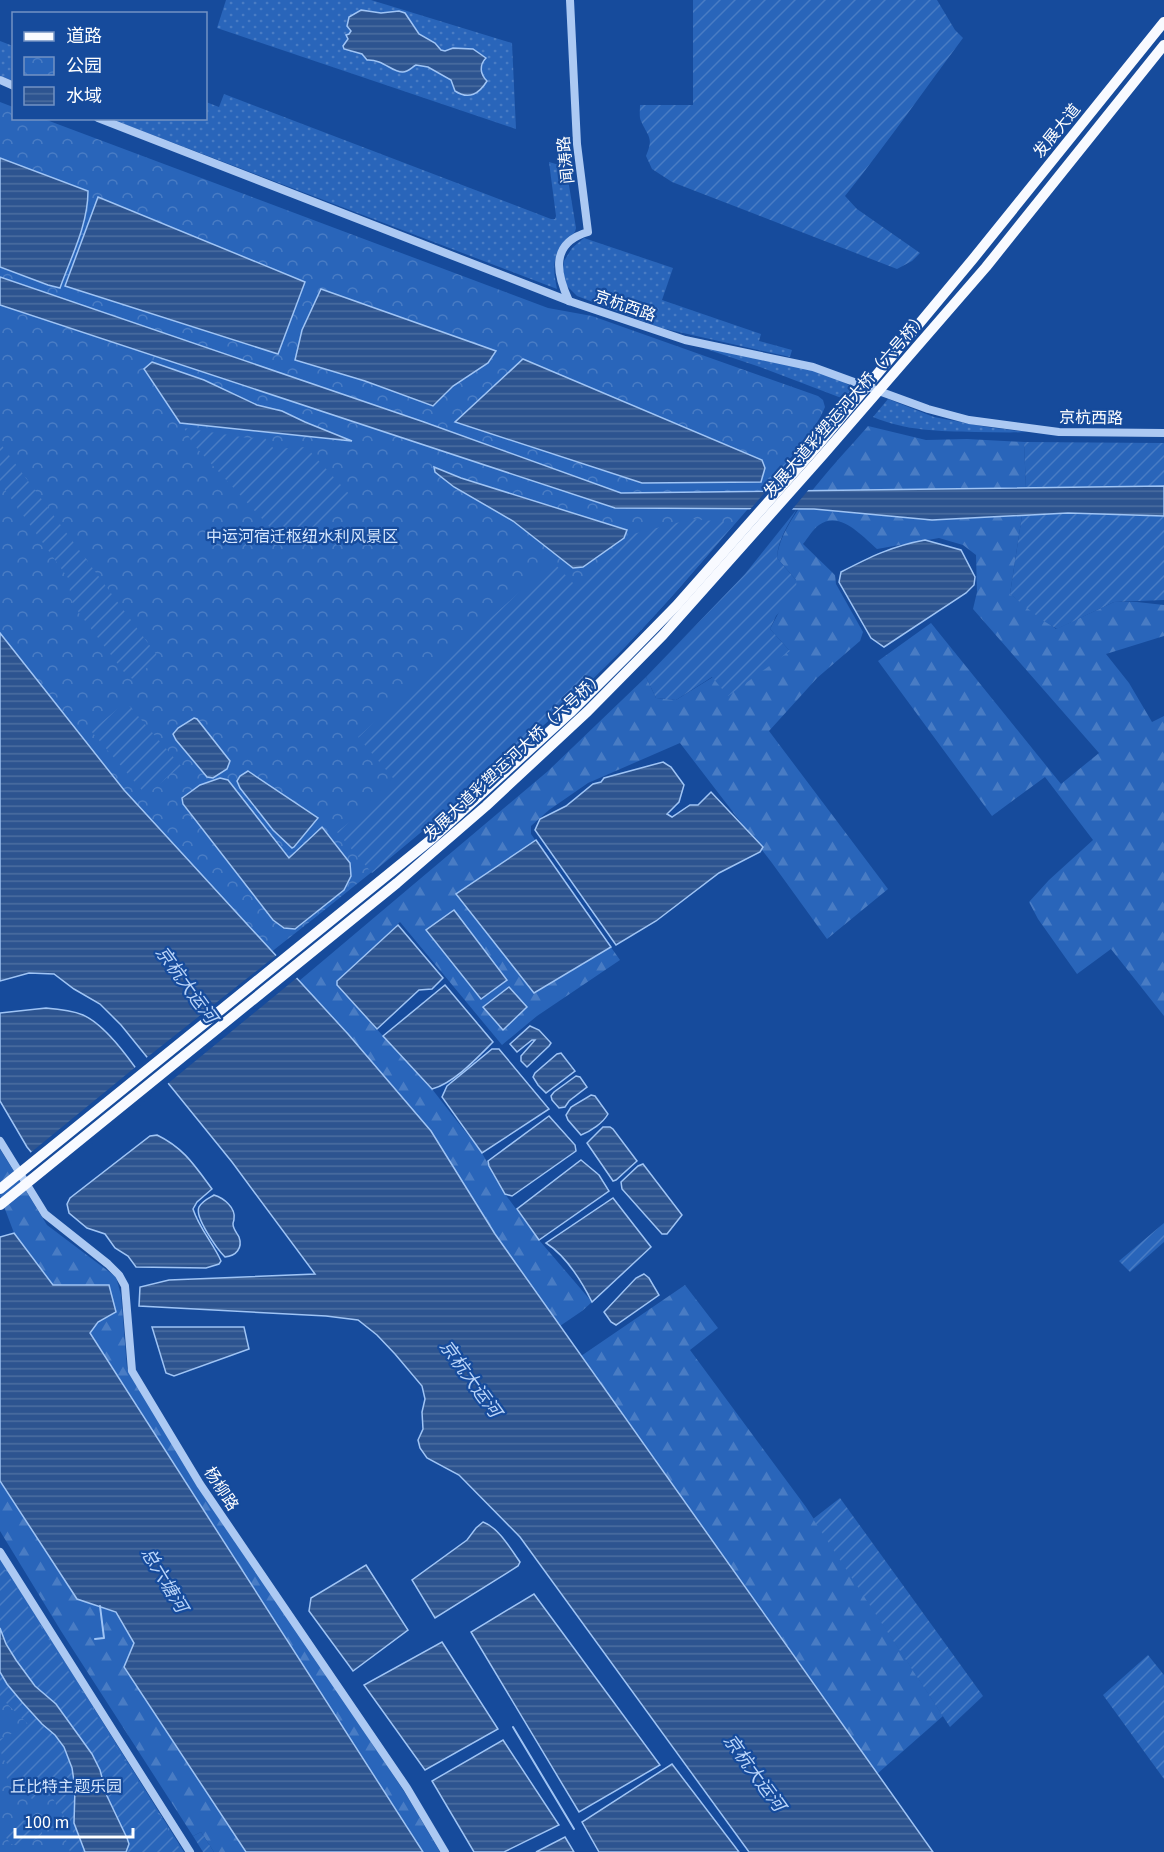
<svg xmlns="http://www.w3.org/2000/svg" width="1164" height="1852" viewBox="0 0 1164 1852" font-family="'Source Sans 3','Noto Sans SC',sans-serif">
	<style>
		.grass { fill: url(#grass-dots) }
		.forest { fill: url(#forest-firs) }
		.park { fill: url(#park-crowns) }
		.garden { fill: url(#garden-furrows) }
		.water { fill: url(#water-rules); stroke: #9fc4f5; stroke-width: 1.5 }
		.pier { fill: #164b9c }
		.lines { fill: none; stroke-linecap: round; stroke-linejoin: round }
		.stream { stroke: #9fc4f5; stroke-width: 2 }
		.minor { stroke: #acc9f3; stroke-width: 8 }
		.major { stroke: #f8faff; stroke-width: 10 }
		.labels { text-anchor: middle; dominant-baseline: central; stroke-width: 4.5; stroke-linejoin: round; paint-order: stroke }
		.street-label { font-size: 16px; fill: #fff; stroke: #164b9c }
		.park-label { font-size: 16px; fill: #d4e5fd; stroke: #164b9c }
		.water-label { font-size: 18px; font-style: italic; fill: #b9d4f9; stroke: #164b9c }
	</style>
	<defs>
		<pattern id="grass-dots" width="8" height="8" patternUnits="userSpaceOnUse" patternTransform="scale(1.5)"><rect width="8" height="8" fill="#2965ba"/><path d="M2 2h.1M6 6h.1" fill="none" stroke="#497cc4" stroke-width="1.8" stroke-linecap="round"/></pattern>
		<pattern id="forest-firs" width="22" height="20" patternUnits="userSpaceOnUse" patternTransform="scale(1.5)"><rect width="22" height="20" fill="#2965ba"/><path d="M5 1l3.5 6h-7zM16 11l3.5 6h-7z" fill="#497cc4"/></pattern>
		<pattern id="park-crowns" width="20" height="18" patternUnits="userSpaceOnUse" patternTransform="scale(1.5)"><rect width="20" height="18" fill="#2965ba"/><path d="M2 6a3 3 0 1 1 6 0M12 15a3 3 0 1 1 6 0" fill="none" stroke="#497cc4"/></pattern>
		<pattern id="garden-furrows" width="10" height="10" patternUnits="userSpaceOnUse" patternTransform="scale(1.5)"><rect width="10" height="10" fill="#2965ba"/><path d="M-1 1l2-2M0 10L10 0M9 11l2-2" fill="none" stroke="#497cc4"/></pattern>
		<pattern id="water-rules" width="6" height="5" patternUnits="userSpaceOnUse" patternTransform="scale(1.5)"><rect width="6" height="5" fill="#2d5490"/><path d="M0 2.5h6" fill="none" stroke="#4c6ea1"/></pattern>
	</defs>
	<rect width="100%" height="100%" fill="#164b9c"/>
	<g class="grass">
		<path d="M226 0H371L512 43 516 129 217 28Z"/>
		<path d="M0 41 13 46V81L0 76Z"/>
		<path d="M224 94 551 219H555L556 216 549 162 566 167 576 228C575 234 572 235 568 239 551 257 553 267 557 289L111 119 206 118V102L219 107Z"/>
		<path d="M584 238 673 268 662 300 761 334 759 341 792 350 790 357 661 328 577 296 566 285 563 270 564 261 572 248Z"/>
		<path d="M700 347C728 352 839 370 853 389L844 399 760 367Z"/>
		<path d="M888 399 934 417 987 427 1027 432C1010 433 992 432 975 432 939 431 906 431 873 417Z"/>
	</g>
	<g class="forest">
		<path d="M868 426 926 440 967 439 1024 442 1026 489 1010 594 1056 629 1114 602H1137L1164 605V636L1106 654 1129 683 1152 722 1164 716V1016L1111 949 1077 974 1038 919 1029 902 1049 880 1093 840 1045 777 992 816 878 661 931 623 1061 784 1099 753 973 609 977 592 976 555 963 545 939 538 877 549C862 536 840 510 819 525 813 529 808 538 803 544L835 575 836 584 863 632 860 641 817 678 769 731 888 889 827 939 772 863 680 743 588 783 549 810 531 826V834L620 960 537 1016 502 1045 400 922 338 981 337 986 432 1089 482 1153 505 1194 539 1240 592 1302 582 1311 560 1326 495 1234 431 1131 348 1034 299 981 548 771 646 677 656 698 676 700 713 677 789 650 770 629 796 580 777 558C779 519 842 457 868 426Z"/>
		<path d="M0 1149 47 1225 116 1277 121 1295 127 1368 134 1381 407 1796 440 1852H423L90 1332 98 1322 116 1312 53 1285 14 1233 0 1196Z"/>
		<path d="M685 1285 718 1328 690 1350 806 1507 943 1716 877 1774 581 1356Z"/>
		<path d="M0 1481 77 1599 116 1612 134 1643 124 1667 246 1852H214L201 1832 193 1836 61 1631 0 1531Z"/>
	</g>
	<g class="park">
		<path d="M0 102 13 107 14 118 44 119 548 308 592 316 818 396 823 400 825 407C820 420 811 431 803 442 779 474 753 503 727 533 692 573 656 616 619 653 472 799 306 925 143 1052L121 1025 100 1004 74 989 54 974 0 948Z"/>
		<path d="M0 1558 184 1852H0Z"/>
	</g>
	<g class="garden">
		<path d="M693 0H937L955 30 963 38C924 90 886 145 845 196L857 209 920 253 912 261 897 269 672 182 652 169 646 156C654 137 648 137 641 121 639 117 640 111 640 105H693Z"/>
		<path d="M184 428 248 438 264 437 274 449 306 447 351 496 289 548 193 444Z"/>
		<path d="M1024 442 1164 443V600L1114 602 1057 629 1042 620 1010 594 1026 489Z"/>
		<path d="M0 443 159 658 133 679 127 676 79 613 71 599 68 578 0 483Z"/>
		<path d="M797 509C788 525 778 539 777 558L796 580 797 592 776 616 770 629 790 651 728 696 712 677 676 700 656 698 646 677 745 574Z"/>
		<path d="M692 519 735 523C698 567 660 611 620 652 542 731 457 803 372 873L337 832 398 784 358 737 553 562 574 584 633 534Z"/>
		<path d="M126 702 181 766 146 795 91 731Z"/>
		<path d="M1164 1223V1242L1130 1272 1119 1261Z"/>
		<path d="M840 1498 983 1696 950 1727 813 1519Z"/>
		<path d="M0 1562 182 1852H70L66 1840 74 1834C67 1819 58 1809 51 1795L36 1801C25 1795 10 1788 6 1776L10 1766C1 1760 0 1749 0 1739L28 1726V1724L0 1697Z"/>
		<path d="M1148 1655 1164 1675V1779L1103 1695Z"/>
		<path d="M15 1820C25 1820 36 1821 42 1829V1834C33 1842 22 1848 11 1844L4 1835C5 1828 8 1823 15 1820Z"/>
		<path d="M201 1832 214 1852H203L193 1836Z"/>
	</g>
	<g class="water">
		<path d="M361 10 381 13 399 11 405 13 419 34 435 43 441 50 445 51 453 48 473 49 486 58C479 65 480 74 487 81 479 94 469 100 455 91L451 80 428 67 416 65C412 67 408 72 403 72 393 73 383 59 367 60L362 54 344 49 343 46 348 39 346 35 349 34 351 31 347 26 349 17Z"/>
		<path d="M0 158 88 191C88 225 71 257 60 288L48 285 0 267Z"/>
		<path d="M98 197 305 282 278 354 65 286Z"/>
		<path d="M0 277 424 422 621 493 1164 486V516L1068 513 932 520 814 509 615 508 0 305Z"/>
		<path d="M321 289 496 351 488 363 453 386 433 406 365 381 295 360 302 330Z"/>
		<path d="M523 359 762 460 765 468 761 482 642 483 455 422Z"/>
		<path d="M152 362 204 380 257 405 282 411 305 422 352 441 180 423 144 369Z"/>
		<path d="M434 467 461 478 627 530 624 538 583 567 573 568 513 521 454 487 435 472Z"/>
		<path d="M925 540 961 550 975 577 974 585 966 593 884 647 871 638 839 582 841 572C870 557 892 546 925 540Z"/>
		<path d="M0 633 124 790 348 1034 431 1131 495 1234 933 1852H749L520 1537 459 1475 427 1458 420 1448 418 1440 423 1429 422 1412 425 1399 422 1386 395 1354 377 1335 358 1320 326 1316 139 1306 140 1287 169 1280 315 1274 232 1162 121 1025 100 1004 74 989 54 974 29 973 0 981Z"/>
		<path d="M194 718 197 719 230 761 227 769 213 778 207 777 176 740 173 734 178 728Z"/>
		<path d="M663 762 671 767 684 785 679 802 667 814 672 817 690 805H698L711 792 763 847 760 852 719 873 656 921 616 945 535 830 540 819 566 806 593 784 601 782 604 778Z"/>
		<path d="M248 771 318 818 294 847 292 848 273 830 240 788 237 781 240 776Z"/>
		<path d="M220 778 228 780 289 858 322 827 350 863 351 876 344 890 295 929 284 928 273 920 183 804 182 798 200 785Z"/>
		<path d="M536 840 611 947 534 993 456 894Z"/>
		<path d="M454 910 507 980 481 999 426 930Z"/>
		<path d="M398 925 443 978 432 989 419 990 377 1029 337 985V981Z"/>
		<path d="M445 985 493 1042C477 1058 454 1083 432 1089L383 1036Z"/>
		<path d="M509 987 527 1007 503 1030 483 1007Z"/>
		<path d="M46 1008C59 1009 71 1010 83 1015 108 1026 136 1068 151 1090L50 1175 27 1147 0 1101V1013Z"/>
		<path d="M530 1026 539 1030 551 1043 549 1046 527 1067 521 1061V1056L535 1040H532L517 1052 510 1044Z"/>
		<path d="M492 1049H499L549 1109 482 1153 442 1097 447 1086Z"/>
		<path d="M561 1053 575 1071 546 1093 538 1085 533 1077 535 1073 557 1054Z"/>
		<path d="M576 1076 580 1077 587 1087 569 1101 565 1107 559 1108 552 1100 551 1096 554 1092Z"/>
		<path d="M591 1095 595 1096 608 1114C603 1123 591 1131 581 1135L568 1120 566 1115 571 1107Z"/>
		<path d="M549 1116 575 1145 576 1151 512 1196 505 1194 489 1166 488 1161Z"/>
		<path d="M603 1127H610L613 1129 637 1161 616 1180 613 1181 611 1178 587 1143Z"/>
		<path d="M157 1135C184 1148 195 1166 212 1189L197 1202 193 1209C199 1228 213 1243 221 1261L219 1264 206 1268 136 1267 128 1256 115 1248 105 1234 87 1228 69 1213 67 1204 70 1198 150 1136Z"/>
		<path d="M581 1160 599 1175 609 1191 539 1240 517 1209Z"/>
		<path d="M643 1164 682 1215 667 1234H662L622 1189 621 1182 638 1166Z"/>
		<path d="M214 1195C224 1198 236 1208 234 1219 234 1221 233 1222 233 1224 233 1229 237 1233 239 1237 243 1248 236 1256 225 1257 218 1250 194 1217 199 1207 202 1201 209 1198 214 1195Z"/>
		<path d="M613 1198 651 1247 592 1302C581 1280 566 1256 546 1243Z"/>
		<path d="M14 1233 53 1285H109L116 1312 98 1322 90 1333 423 1852H246L124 1667 134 1643 116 1612 77 1599 0 1481V1237Z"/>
		<path d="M644 1274 649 1278 659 1295 616 1325 611 1322 604 1312 636 1278Z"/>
		<path d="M152 1327H244L249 1349 174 1376 166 1373Z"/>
		<path d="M483 1522C499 1528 510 1548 520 1562L518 1566 435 1618 412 1580 467 1540 476 1528Z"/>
		<path d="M366 1565 408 1630 353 1671 309 1611 311 1598Z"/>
		<path d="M534 1594 660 1765 579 1812 471 1632Z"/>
		<path d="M0 1628 6 1644 16 1660 35 1686 56 1704 92 1754 100 1770 107 1796 127 1838 129 1844 126 1852H85L74 1823 75 1788 72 1768 64 1747 55 1735 42 1724 22 1702 7 1684 0 1672Z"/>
		<path d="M442 1642 498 1729 425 1770 364 1685Z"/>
		<path d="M503 1740 559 1825 504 1852H474L432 1781Z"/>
		<path d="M672 1764 739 1852H599L582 1822Z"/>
		<path d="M565 1837 574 1852H536Z"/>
	</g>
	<g class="pier">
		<path d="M810 488 790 512H748L768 489Z"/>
		<path d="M278 954 299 976 166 1085 145 1059Z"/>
		<path d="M138 1065 153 1089 150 1097 51 1177H47L29 1154Z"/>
	</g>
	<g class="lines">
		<g class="stream">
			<path d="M95 1639 104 1638 100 1606"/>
			<path d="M513 1727 574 1829"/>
		</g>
		<g class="minor">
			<path d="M0 80 14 86"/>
			<path d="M98 118 569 301 685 340 813 367 928 409 969 420 1059 432 1164 433"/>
			<path d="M569 301C556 273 550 243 588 232L577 144 570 0"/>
			<path d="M0 1141 45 1214 108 1264 119 1275 125 1286 132 1371 200 1484 407 1788 445 1852"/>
			<path d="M0 1552 190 1852"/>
		</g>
		<g class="major">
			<path d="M0 1189 433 838 572 711 628 655 676 606 814 450 973 259 1164 22"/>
			<path d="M0 1205 397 883 486 806 588 711 663 635 823 455 986 267 1164 45"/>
		</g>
	</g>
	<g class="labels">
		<g class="street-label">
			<text transform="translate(1057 131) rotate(-51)">发展大道</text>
			<text transform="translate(566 160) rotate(-96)">闻涛路</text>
			<text transform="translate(625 306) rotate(19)">京杭西路</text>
			<text transform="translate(846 405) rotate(-49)">发展大道彩塑运河大桥（六号桥）</text>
			<text transform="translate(1091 418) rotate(1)">京杭西路</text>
			<text transform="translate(514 756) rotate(-43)">发展大道彩塑运河大桥（六号桥）</text>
			<text transform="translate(221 1489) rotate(57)">杨柳路</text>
		</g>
		<g class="park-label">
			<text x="302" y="537">中运河宿迁枢纽水利风景区</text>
			<text x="66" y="1787">丘比特主题乐园</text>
		</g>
		<g class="water-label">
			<text transform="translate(186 985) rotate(54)">京杭大运河</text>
			<text transform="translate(470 1379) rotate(54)">京杭大运河</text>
			<text transform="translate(164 1580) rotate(59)">总六塘河</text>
			<text transform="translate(754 1773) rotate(54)">京杭大运河</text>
		</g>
	</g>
	<rect x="12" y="12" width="195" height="108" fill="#164b9c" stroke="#7393c4" stroke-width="1.5"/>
	<rect x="24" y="32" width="30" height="9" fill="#f8faff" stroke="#7393c4" stroke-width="1.5"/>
	<text x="66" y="42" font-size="18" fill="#ffffff">道路</text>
	<rect x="24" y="57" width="30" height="18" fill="url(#park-crowns)" stroke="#7393c4" stroke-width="1.5"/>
	<text x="66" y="72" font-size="18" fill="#ffffff">公园</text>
	<rect x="24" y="87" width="30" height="18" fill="url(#water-rules)" stroke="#7393c4" stroke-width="1.5"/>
	<text x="66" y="102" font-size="18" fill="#ffffff">水域</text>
	<path d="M15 1828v9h118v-9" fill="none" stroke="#ffffff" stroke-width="3"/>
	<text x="24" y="1828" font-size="18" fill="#ffffff" stroke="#164b9c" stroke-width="4.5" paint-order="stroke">100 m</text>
</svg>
